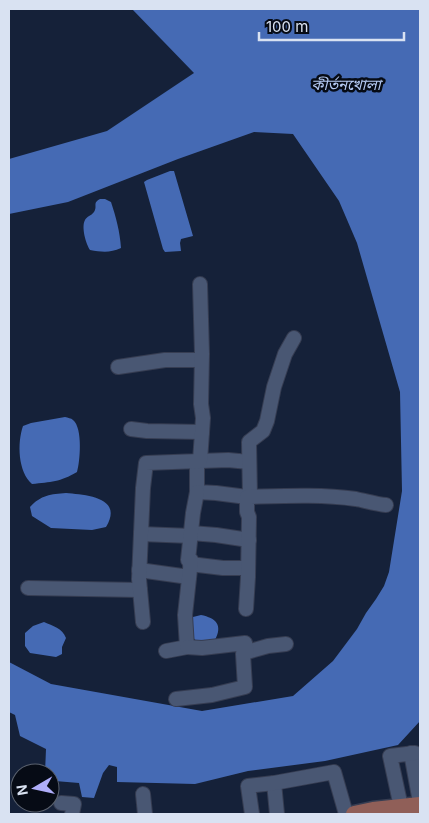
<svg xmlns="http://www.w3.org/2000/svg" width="429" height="823" viewBox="0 0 429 823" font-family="Inter,'Noto Sans Bengali',sans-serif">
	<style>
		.water { fill: #456ab4 }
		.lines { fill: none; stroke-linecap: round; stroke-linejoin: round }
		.minor-casing { stroke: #363d52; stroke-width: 16 }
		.major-casing { stroke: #363d52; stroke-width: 19 }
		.minor { stroke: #495773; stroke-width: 14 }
		.major { stroke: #905f58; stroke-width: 16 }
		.labels { text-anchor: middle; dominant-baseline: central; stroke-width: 5; stroke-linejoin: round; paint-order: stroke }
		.water-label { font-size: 15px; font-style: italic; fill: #b4c9f2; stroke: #060b15 }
	</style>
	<rect width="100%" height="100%" fill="#152139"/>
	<g class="water">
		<path d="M132 9H420V721L398 745 325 761 248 771 195 784 117 782V767L109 765 103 773 94 798 82 797 79 783 55 781V794L50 789V773H45L46 749 20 736 15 715 9 712V662L51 684 202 711 293 696 333 661 357 629 366 613 376 599 384 586 389 572 402 491 400 392 357 243 339 201 293 134 254 132 178 159 68 202 9 214V159L107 131 194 73Z"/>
		<path d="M170 171H174L193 236 181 239 180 243 181 251 165 252 163 249 144 182 147 180Z"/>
		<path d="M100 199H105L111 202C116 217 120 232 121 248 110 253 102 252 90 250 86 244 81 227 85 220 87 216 91 216 94 212 98 206 92 203 100 199Z"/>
		<path d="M65 417C68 418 71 418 73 420 83 428 80 462 77 472 60 482 51 482 32 484 18 472 17 443 23 426L31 423Z"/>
		<path d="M66 493C86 495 124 497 106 527L92 530 51 528 32 516 30 507C41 495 51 494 66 493Z"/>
		<path d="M201 615C216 618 223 625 215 640 211 641 205 643 202 643 189 641 190 625 193 617Z"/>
		<path d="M44 622C53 626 62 628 66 638L62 647V654L56 657 30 653 25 646V633L33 626Z"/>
	</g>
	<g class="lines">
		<g class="minor-casing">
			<g id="minor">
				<path d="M118 367 165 360H201"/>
				<path d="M131 429 147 431 202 432"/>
				<path d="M200 461 228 460 249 462"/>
				<path d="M197 462V492L216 493 247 497"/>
				<path d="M250 497 249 442 250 441 263 431 267 421 274 387 285 354 294 338"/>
				<path d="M191 533 216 535 249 540"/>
				<path d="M141 534 191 536"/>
				<path d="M190 564 223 568H248"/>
				<path d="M139 570 189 577"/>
				<path d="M28 588 140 590"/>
				<path d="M246 609 248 577 249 517 247 512V497C283 496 320 494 356 499 366 501 376 504 386 505"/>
				<path d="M143 622 139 579 143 488 146 463 200 461 203 418 201 404 202 354 200 284"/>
				<path d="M166 651 187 647 185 615 191 560H188L193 513 197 492"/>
				<path d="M247 652 268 646 286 644"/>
				<path d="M176 699 212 695 245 687 243 654 247 652 245 643 202 648 187 647"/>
				<path d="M411 753 420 802"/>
				<path d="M274 783 277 814"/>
				<path d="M143 794 145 814"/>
				<path d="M61 803 74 804 72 814"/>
				<path d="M401 807 390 756 415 753"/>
				<path d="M252 814 248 786 274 783 334 772 346 814"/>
			</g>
		</g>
		<g class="major-casing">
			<path id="major" d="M354 814 373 810 420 805"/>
		</g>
		<use href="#minor" class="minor"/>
		<use href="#major" class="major"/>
	</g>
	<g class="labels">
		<g class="water-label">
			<text x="346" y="84">কীর্তনখোলা</text>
		</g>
	</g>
	<rect width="429" height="823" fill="none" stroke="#d9e2f2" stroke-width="20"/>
	<g transform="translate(35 788) rotate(261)"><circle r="24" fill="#060b15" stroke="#5a616d"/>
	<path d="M0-4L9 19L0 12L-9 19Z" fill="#afaefa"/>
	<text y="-8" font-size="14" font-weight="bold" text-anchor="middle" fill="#d9e2f2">N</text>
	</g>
	<path d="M259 32v8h145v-8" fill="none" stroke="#d9e2f2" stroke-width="2.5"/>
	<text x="266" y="32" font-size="15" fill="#d9e2f2" stroke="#060b15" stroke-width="4" paint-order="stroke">100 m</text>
</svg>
